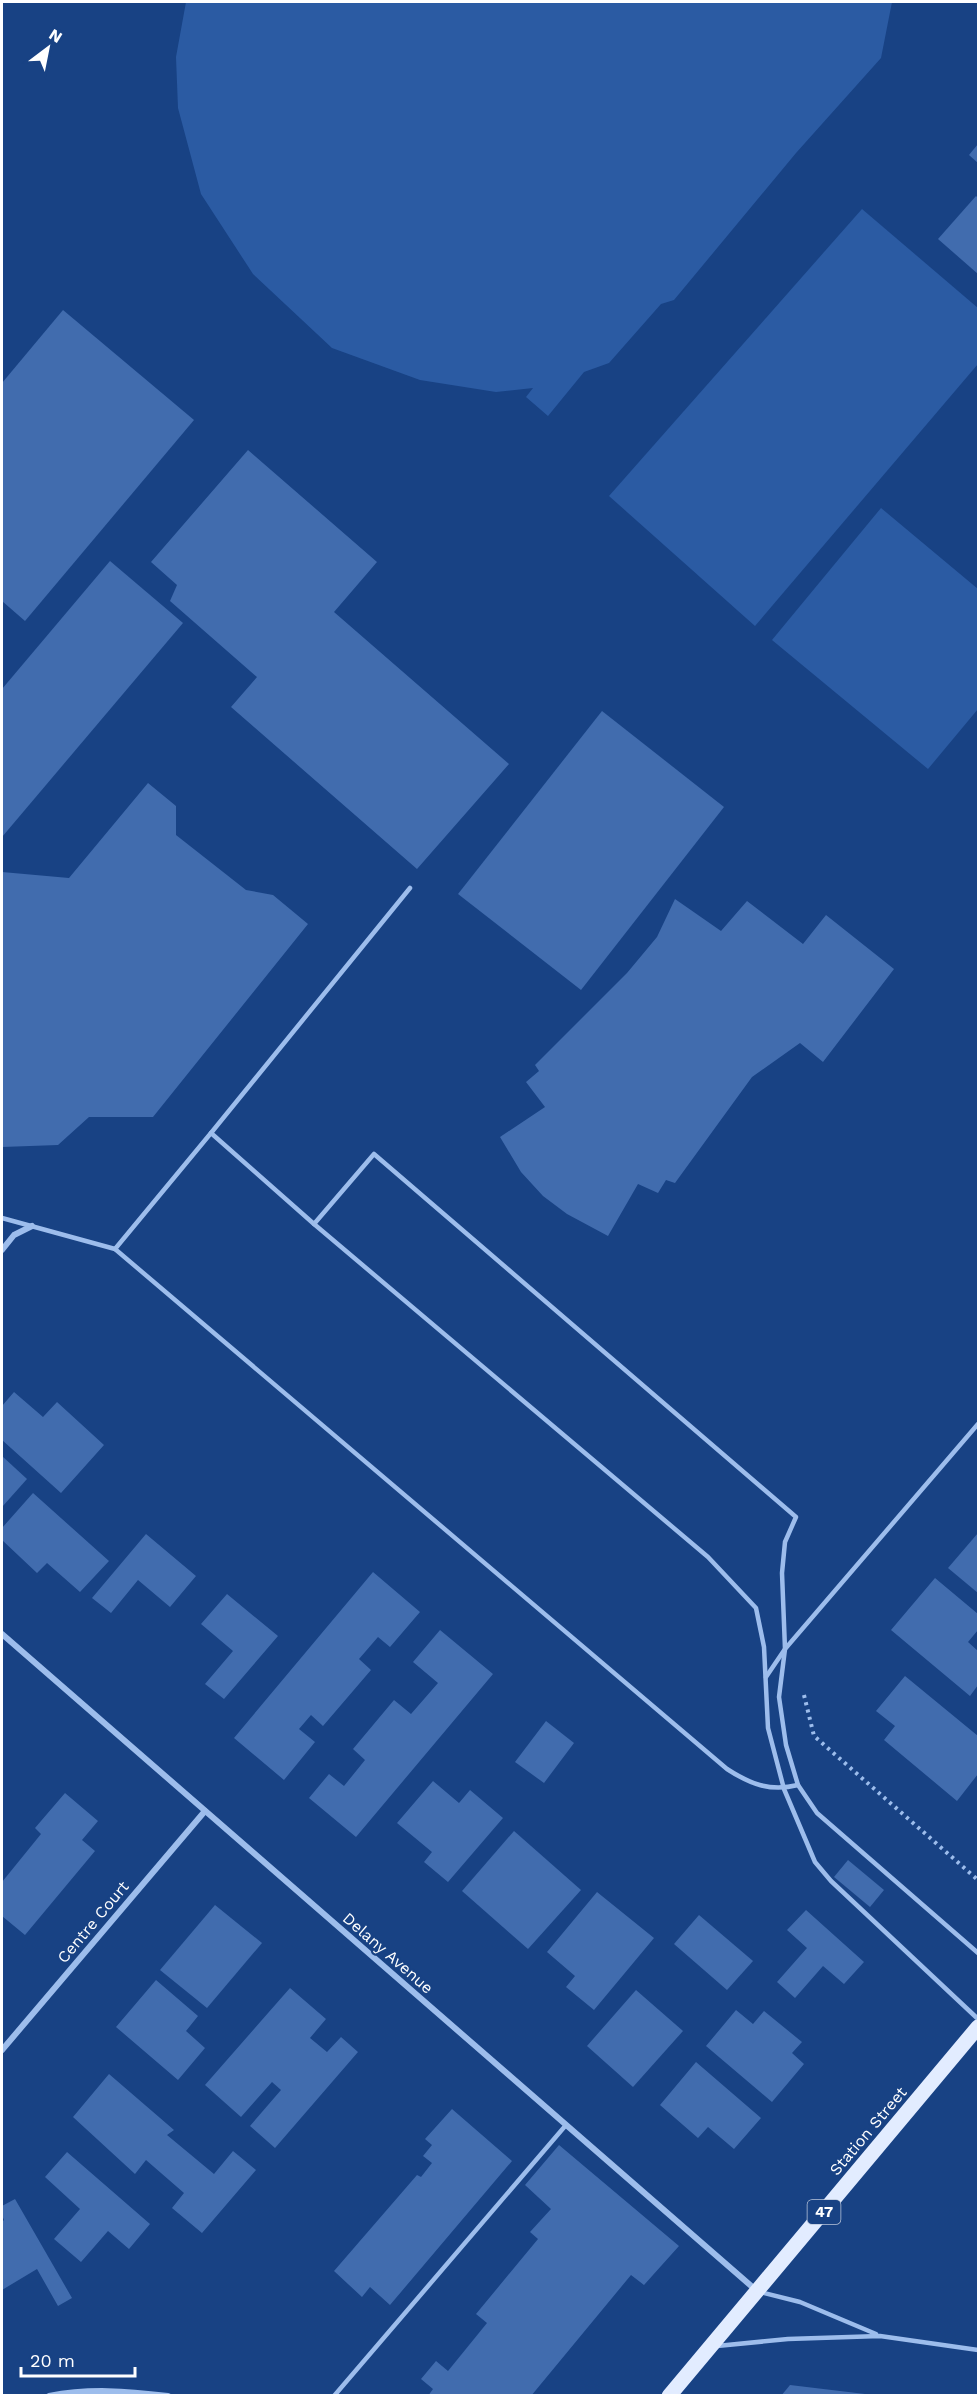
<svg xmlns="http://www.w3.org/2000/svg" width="980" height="2397" viewBox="0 0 980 2397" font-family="'Work Sans',sans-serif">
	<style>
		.green { fill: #2b5ba3 }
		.building { fill: #416cae }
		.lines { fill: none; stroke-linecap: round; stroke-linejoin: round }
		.path { stroke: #9dbdec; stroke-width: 4; stroke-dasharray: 3 4.5; stroke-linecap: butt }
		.lane { stroke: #9dbdec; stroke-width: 4.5 }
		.street { stroke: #9dbdec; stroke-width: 6 }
		.primary { stroke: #e2ecff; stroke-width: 15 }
		.labels { text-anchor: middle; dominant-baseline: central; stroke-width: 4.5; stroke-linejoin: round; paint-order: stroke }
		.shield { fill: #184284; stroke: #bac6da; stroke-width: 1.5 }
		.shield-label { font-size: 15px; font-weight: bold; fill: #fff }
		.street-label { font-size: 16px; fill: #fff; stroke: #184284 }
	</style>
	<rect width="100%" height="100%" fill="#184284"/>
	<g class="green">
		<path d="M186 2H892L881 58 796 153 674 300 661 304 609 363 584 372 548 416 526 397 533 388 496 392 420 380 332 348 253 274 201 194 178 108 176 57Z"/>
		<path d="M862 209 978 308V364L755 626 609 496Z"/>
		<path d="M881 508 978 589V709L928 769 772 640Z"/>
	</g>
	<g class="building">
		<path d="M978 144V163L969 155Z"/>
		<path d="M976 196 978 198V274L938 239Z"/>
		<path d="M63 310 194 420 25 621 2 601V383Z"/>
		<path d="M248 450 377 562 334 612 509 764 417 869 231 707 257 677 170 601 177 585 151 562Z"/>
		<path d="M110 561 183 623 2 837V689Z"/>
		<path d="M602 711 724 807 581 990 458 894Z"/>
		<path d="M148 783 176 806V835L246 890 273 895 308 924 153 1117H89L58 1145 2 1147V872L69 878Z"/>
		<path d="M675 899 721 931 747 901 803 944 826 915 894 969 823 1062 800 1043 752 1077 675 1183 666 1180 658 1193 638 1184 608 1236 567 1214 543 1196 521 1172 500 1137 545 1107 526 1082 539 1071 535 1065 627 973 657 937Z"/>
		<path d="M14 1392 43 1417 57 1402 104 1445 61 1493 2 1440V1406Z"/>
		<path d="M2 1456 27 1479 2 1507Z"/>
		<path d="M33 1493 109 1561 80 1592 47 1563 37 1573 2 1540V1528Z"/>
		<path d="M978 1533V1593L948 1568Z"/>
		<path d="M146 1534 196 1576 170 1607 138 1580 111 1613 92 1598Z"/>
		<path d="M373 1572 420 1612 390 1647 378 1637 359 1659 371 1670 323 1726 311 1715 299 1729 315 1742 284 1780 234 1738Z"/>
		<path d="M935 1578 978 1614V1630L968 1642 978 1651V1685L970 1696 891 1630Z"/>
		<path d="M227 1594 278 1636 224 1699 205 1684 233 1651 201 1624Z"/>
		<path d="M440 1630 493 1674 356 1837 309 1798 329 1774 344 1786 365 1760 353 1749 394 1700 411 1714 438 1683 413 1662Z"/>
		<path d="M905 1676 978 1736V1774L957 1801 884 1740 895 1726 876 1711Z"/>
		<path d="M546 1721 574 1743 544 1783 515 1762Z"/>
		<path d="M433 1781 459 1803 470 1790 503 1818 448 1882 424 1862 432 1852 397 1823Z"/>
		<path d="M65 1793 98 1821 82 1840 95 1851 25 1935 2 1916V1882L41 1834 35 1828Z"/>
		<path d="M514 1831 581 1890 528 1949 462 1891Z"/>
		<path d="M848 1860 884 1890 870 1907 834 1877Z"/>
		<path d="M597 1892 654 1938 594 2010 566 1987 575 1976 547 1952Z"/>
		<path d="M215 1905 262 1943 207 2008 160 1970Z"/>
		<path d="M806 1910 864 1962 844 1984 823 1966 795 1998 777 1982 807 1948 787 1930Z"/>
		<path d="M699 1915 753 1961 727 1990 674 1944Z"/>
		<path d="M156 1980 198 2016 186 2031 205 2048 178 2080 116 2027Z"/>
		<path d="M290 1988 326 2019 310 2038 327 2052 341 2037 358 2052 275 2148 250 2126 281 2090 272 2082 241 2117 205 2085Z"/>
		<path d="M636 1990 683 2031 633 2087 587 2046Z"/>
		<path d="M736 2010 753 2024 764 2011 802 2042 792 2053 804 2064 772 2102 706 2046Z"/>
		<path d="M696 2062 761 2118 734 2149 708 2127 698 2138 660 2105Z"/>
		<path d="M109 2074 174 2130 167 2135 214 2174 233 2151 256 2170 202 2233 172 2208 184 2193 146 2160 135 2174 73 2117Z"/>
		<path d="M452 2109 512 2161 390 2305 370 2287 362 2297 334 2271 417 2175 421 2177 432 2163 423 2156 432 2145 425 2139Z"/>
		<path d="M559 2145 679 2246 644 2285 631 2275 531 2396H428L433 2389 421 2379 436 2361 448 2371 487 2323 476 2314 538 2239 530 2232 551 2209 525 2185Z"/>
		<path d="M67 2152 150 2224 129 2249 108 2231 81 2262 54 2239 80 2209 45 2177Z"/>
		<path d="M15 2199 72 2298 58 2306 37 2269 2 2290V2222L4 2220 2 2215V2206Z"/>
		<path d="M790 2385 865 2394V2396H781Z"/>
	</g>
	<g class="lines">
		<path class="path" d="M804 1695 814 1736 978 1880"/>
		<g class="lane">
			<path d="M2 1218 115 1249 727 1769C750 1784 770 1792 798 1785"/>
			<path d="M314 1224 211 1133 410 888"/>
			<path d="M115 1249 211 1133"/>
			<path d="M766 1677 785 1649 978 1424"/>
			<path d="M978 1953 817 1813 798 1785 786 1745 779 1697 785 1649 782 1573 785 1542 796 1517 374 1154 314 1224 708 1557 756 1608 764 1647 768 1728 784 1789 815 1862 831 1881 978 2019"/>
			<path d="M760 2292 800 2302 876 2334"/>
			<path d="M717 2346 788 2339 880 2336 978 2350"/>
			<path d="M334 2396 566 2125"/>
		</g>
		<g class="street">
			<path d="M2 1250 14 1235 32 1226"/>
			<path d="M2 1634 757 2291"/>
			<path d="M2 2050 205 1811"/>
			<path d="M49 2396C89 2388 127 2391 168 2396"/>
		</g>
		<path class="primary" d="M669 2396 978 2027"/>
	</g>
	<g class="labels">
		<rect class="shield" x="807.5" y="2200" width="33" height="24" rx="4.5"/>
		<g class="shield-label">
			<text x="824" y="2212">47</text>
		</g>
		<g class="street-label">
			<text transform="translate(93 1922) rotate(-50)">Centre Court</text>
			<text transform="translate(388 1953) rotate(41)">Delany Avenue</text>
			<text transform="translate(868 2131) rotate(-50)">Station Street</text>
		</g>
	</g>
	<rect width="980" height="2397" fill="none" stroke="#ffffff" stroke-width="6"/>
	<g transform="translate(48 48) rotate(32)" stroke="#184284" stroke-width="4.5" paint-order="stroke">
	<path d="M0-4.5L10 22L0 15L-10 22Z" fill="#ffffff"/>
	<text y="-9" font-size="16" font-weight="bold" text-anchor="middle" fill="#ffffff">N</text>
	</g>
	<path d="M21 2367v9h114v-9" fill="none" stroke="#ffffff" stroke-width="3"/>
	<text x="30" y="2367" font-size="18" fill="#ffffff" stroke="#184284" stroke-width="4.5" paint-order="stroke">20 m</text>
</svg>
